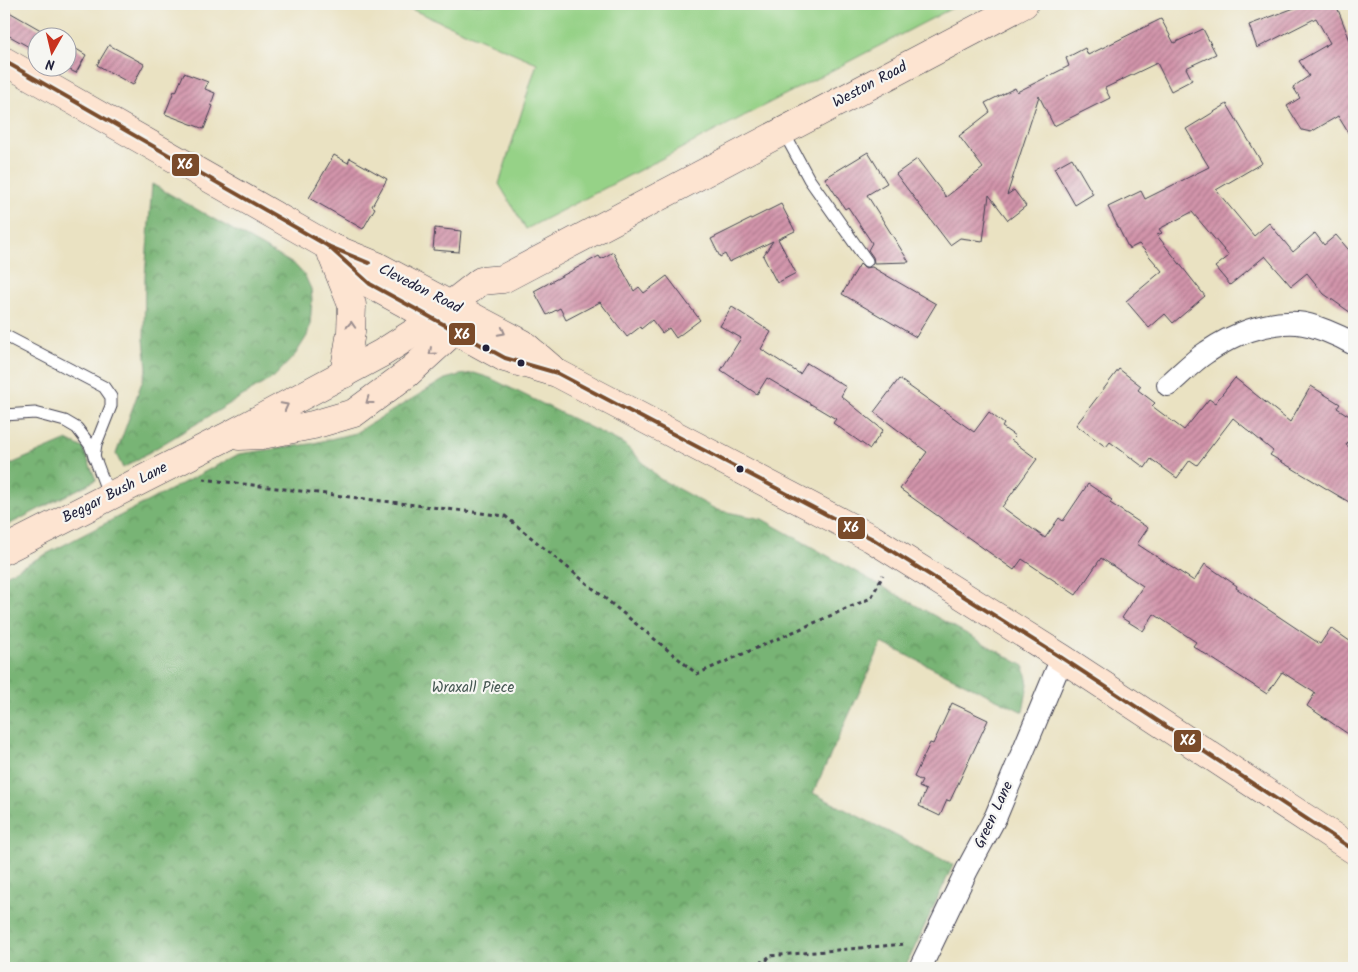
<svg xmlns="http://www.w3.org/2000/svg" width="1358" height="972" viewBox="0 0 1358 972" font-family="Kalam,sans-serif">
	<style>
		.grass { fill: #96d287; stroke: #5c7a61 }
		.forest { fill: url(#forest-crowns); stroke: #4d6b58 }
		.building { fill: url(#building-hatch) }
		.lines { fill: none; stroke-linecap: round; stroke-linejoin: round }
		.service-casing { stroke: #403f4f; stroke-width: 13 }
		.minor-casing { stroke: #403f4f; stroke-width: 24 }
		.secondary-casing { stroke: #403f4f; stroke-width: 29 }
		.path { stroke: #403f4f; stroke-width: 3; stroke-dasharray: 4 4; stroke-linecap: butt }
		.service { stroke: #fff; stroke-width: 11 }
		.minor { stroke: #fff; stroke-width: 22 }
		.secondary { stroke: #fde4d1; stroke-width: 28 }
		.bus-1-casing { stroke: #f6f6f2; stroke-width: 8 }
		.bus-1 { stroke: #7a4b2a; stroke-width: 4 }
		.oneway { stroke: #9a8d8e }
		.bus-dot { fill: #22223b; stroke: #f6f6f2; stroke-width: 2 }
		.labels { text-anchor: middle; dominant-baseline: central; stroke-width: 4.5; stroke-linejoin: round; paint-order: stroke }
		.street-label { font-size: 15px; fill: #22223b; stroke: #f6f6f2 }
		.park-label { font-size: 15px; fill: #455752; stroke: #f6f6f2 }
		.line-badge { stroke: #f6f6f2; stroke-width: 2 }
		.badge-label { font-size: 14px; text-anchor: middle; font-weight: bold; fill: #fff }
	</style>
	<defs>
		<pattern id="forest-crowns" width="20" height="18" patternUnits="userSpaceOnUse" patternTransform="scale(1.25)"><rect width="20" height="18" fill="#78b474"/><path d="M2 6a3 3 0 1 1 6 0M12 15a3 3 0 1 1 6 0" fill="none" stroke="#629260"/></pattern>
		<pattern id="building-hatch" width="6" height="6" patternUnits="userSpaceOnUse" patternTransform="scale(1.25)"><rect width="6" height="6" fill="#d294aa"/><path d="M-1 1l2-2M0 6l6-6M5 7l2-2" fill="none" stroke="#aa788c"/></pattern>
	</defs>
	<rect width="100%" height="100%" fill="#f6f6f2"/>
	<filter id="ink" filterUnits="userSpaceOnUse"><feTurbulence type="fractalNoise" baseFrequency=".02" numOctaves="2"/><feDisplacementMap in="SourceGraphic" scale="10" xChannelSelector="R" yChannelSelector="G"/><feConvolveMatrix kernelMatrix="1 2 1 2 8 2 1 2 1" color-interpolation-filters="sRGB"/></filter>
	<filter id="wash" filterUnits="userSpaceOnUse"><feTurbulence type="fractalNoise" baseFrequency=".0096" numOctaves="4" result="noise"/><feDisplacementMap in="SourceGraphic" scale="20" xChannelSelector="R" yChannelSelector="G"/><feGaussianBlur stdDeviation="1.12" result="paint"/><feColorMatrix in="noise" values="0 0 0 0 0 0 0 0 0 0 0 0 0 0 0 0 0 1.4 0 .05"/><feComposite in="paint" operator="in"/></filter>
	<g filter="url(#wash)">
		<rect width="100%" height="100%" fill="#eae2c2"/>
		<path class="grass" d="M399 4H960L526 229 499 184 537 63Z"/>
		<g class="forest">
			<path d="M152 184 295 265 305 276 311 289 312 300 310 324 307 336 295 355 274 377 123 468 116 454 147 368 144 339 145 277Z"/>
			<path d="M474 373 490 378 624 444 660 479 717 510 762 519 1024 666 1028 684 1023 712 882 643 813 793 953 865 905 968H4V576L239 454 310 444 355 433 445 379 460 375Z"/>
			<path d="M67 440 83 448 96 480 4 527V467Z"/>
		</g>
		<g id="blocks">
			<g class="building">
				<path d="M1305 4H1345L1337 7 1354 51V142L1338 116 1311 132 1302 130 1287 106 1300 98 1293 87 1309 76 1299 61 1330 43 1316 18 1257 48 1249 25Z"/>
				<path d="M4 9 39 29 55 38H38V52L4 33Z"/>
				<path d="M1161 19 1174 43 1203 29 1216 54 1186 68 1192 80 1171 91 1157 63 1105 88 1110 98 1054 126 1039 96 1007 195 1014 190 1026 206 1008 220 989 195 983 241 960 238 950 245 896 174 917 159 946 197 983 168 959 136 990 112 985 103 1015 88 1017 92 1069 66 1066 58 1085 48 1088 55Z"/>
				<path d="M68 44 86 55 76 73 66 68H68Z"/>
				<path d="M109 45 144 64 133 85 97 65Z"/>
				<path d="M184 73 208 82 205 89 215 93 211 105 213 106 204 129 165 114 174 91 176 92Z"/>
				<path d="M1227 104 1262 163 1216 190 1254 236 1269 223 1293 252 1315 233 1324 245 1336 235 1354 256V315L1324 294 1307 273 1291 286 1265 256 1230 285 1215 267 1229 256 1192 212 1159 229 1162 233 1157 235 1205 296 1173 323 1165 314 1149 328 1126 301 1162 271 1139 244 1129 249 1108 207 1141 191 1145 199 1209 167 1186 129Z"/>
				<path d="M868 152 887 183 867 195 909 262 874 263 873 257 868 250 872 243 848 207 845 209 825 178Z"/>
				<path d="M334 155 348 163 350 158 387 179 372 206 375 208 363 229 309 198Z"/>
				<path d="M1072 158 1093 194 1075 205 1054 168Z"/>
				<path d="M781 204 795 231 778 239 796 273 777 283 763 256 773 241 729 262 725 254 720 257 711 239Z"/>
				<path d="M435 228 461 231 459 252 433 250Z"/>
				<path d="M613 252 634 291 639 287 644 293 667 276 700 320 676 338 669 328 662 333 652 320 641 329 640 327 627 337 600 302 566 320 560 308 547 315 534 291 599 256 601 259Z"/>
				<path d="M860 264 864 268 872 267 936 304 916 337 842 294Z"/>
				<path d="M732 307 771 332 761 349 800 374 807 363 846 387 841 396 883 430 870 449 833 423 836 419 767 378 757 394 721 370 741 338 720 326Z"/>
				<path d="M1119 369 1141 386 1138 390 1155 403 1152 406 1184 430 1209 399 1215 403 1235 378 1290 422 1311 386 1340 404 1337 408 1354 419V431L1346 445 1354 450V505L1270 455 1273 451 1233 418 1197 465 1190 460 1177 478 1151 459 1145 468 1110 442 1106 447 1076 425Z"/>
				<path d="M899 379 974 432 989 412 1004 424 1002 427 1015 436 1011 440 1037 459 1002 507 1045 538 1059 518 1063 521 1088 484 1112 500 1110 503 1148 528 1137 544 1194 581 1205 564 1237 586 1236 588 1320 644 1331 628 1354 644V738L1307 706 1315 693 1282 672 1267 694 1193 646 1196 642 1154 614 1143 631 1122 618 1143 586 1101 558 1076 595 1022 559 1014 570 900 489 927 452 874 412Z"/>
				<path d="M952 703 988 720 950 801 947 800 940 816 919 806 926 790 919 787 922 781 914 777 930 743 933 744Z"/>
			</g>
		</g>
	</g>
	<g filter="url(#ink)">
		<use href="#blocks" fill-opacity="0" stroke="#403f4f" stroke-width="1"/>
		<g class="lines">
			<g class="service-casing">
				<g id="service">
					<path d="M783 131 809 179 867 261"/>
					<path d="M4 335 104 387 111 397V406L96 444 94 457"/>
					<path d="M4 415 35 413 65 421 77 428 90 445 109 496"/>
				</g>
			</g>
			<g class="minor-casing">
				<g id="minor">
					<path d="M1168 385C1181 374 1193 361 1207 352 1232 335 1265 321 1297 323 1313 324 1340 336 1354 344"/>
					<path d="M920 968 967 870 996 816 1062 658"/>
				</g>
			</g>
			<g class="secondary-casing">
				<g id="secondary">
					<path d="M4 61 328 246 377 266 522 343 551 368"/>
					<path d="M328 246 370 284 505 358 557 373 871 538 1062 658 1354 850"/>
					<path d="M332 255 352 305 351 332 344 374"/>
					<path d="M239 436 262 435 313 425 354 413 408 373 467 319"/>
					<path d="M4 550 226 437 382 353 421 328 481 281 503 279 1024 4"/>
				</g>
			</g>
			<g class="path">
				<path d="M203 479 505 516 697 674 871 598 883 575"/>
				<path d="M753 968 769 957"/>
				<path d="M763 968 769 956 905 944"/>
			</g>
			<use href="#service" class="service"/>
			<use href="#minor" class="minor"/>
			<use href="#secondary" class="secondary"/>
			<g class="bus-1-casing">
				<g id="bus-1">
					<path d="M4 61 328 246 369 263"/>
					<path d="M328 246 370 284 505 358 557 373 871 538 1062 658 1354 850"/>
				</g>
			</g>
			<use href="#bus-1" class="bus-1"/>
		</g>
		<defs><path id="oneway-chevron" d="M-2-3.5L2.5 0L-2 3.5" fill="none" stroke-width="1.6" stroke-linecap="round" stroke-linejoin="round" transform="scale(1.25)"/></defs>
		<g class="oneway">
			<use href="#oneway-chevron" transform="translate(351 325) rotate(-87)"/>
			<use href="#oneway-chevron" transform="translate(502 332) rotate(28)"/>
			<use href="#oneway-chevron" transform="translate(432 352) rotate(138)"/>
			<use href="#oneway-chevron" transform="translate(369 401) rotate(144)"/>
			<use href="#oneway-chevron" transform="translate(285 406) rotate(-28)"/>
		</g>
	</g>
	<g class="bus-dot">
		<circle cx="486" cy="348" r="4.5"/>
		<circle cx="521" cy="363" r="4.5"/>
		<circle cx="740" cy="469" r="4.5"/>
	</g>
	<g class="labels">
		<g class="street-label">
			<text transform="translate(870 85) rotate(-28)">Weston Road</text>
			<text transform="translate(420 289) rotate(27)">Clevedon Road</text>
			<text transform="translate(115 493) rotate(-27)">Beggar Bush Lane</text>
			<text transform="translate(994 815) rotate(-65)">Green Lane</text>
		</g>
		<g class="park-label">
			<text x="473" y="688">Wraxall Piece</text>
		</g>
	</g>
	<g class="line-badge">
		<rect x="171" y="153" width="29" height="24" rx="5" fill="#7a4b2a"/>
		<rect x="448" y="322" width="28" height="24" rx="5" fill="#7a4b2a"/>
		<rect x="837" y="516" width="29" height="24" rx="5" fill="#7a4b2a"/>
		<rect x="1173" y="729" width="29" height="24" rx="5" fill="#7a4b2a"/>
	</g>
	<g class="badge-label">
		<text x="185" y="169">X6</text>
		<text x="462" y="339">X6</text>
		<text x="851" y="532">X6</text>
		<text x="1188" y="745">X6</text>
	</g>
	<rect width="1358" height="972" fill="none" stroke="#f6f6f2" stroke-width="20"/>
	<g transform="translate(52 52) rotate(188)"><circle r="24" fill="#f6f6f2" stroke="#a1a1a9"/>
	<path d="M0-4L9 19L0 12L-9 19Z" fill="#c8321e"/>
	<text y="-8" font-size="14" font-weight="bold" text-anchor="middle" fill="#22223b">N</text>
	</g>
</svg>
